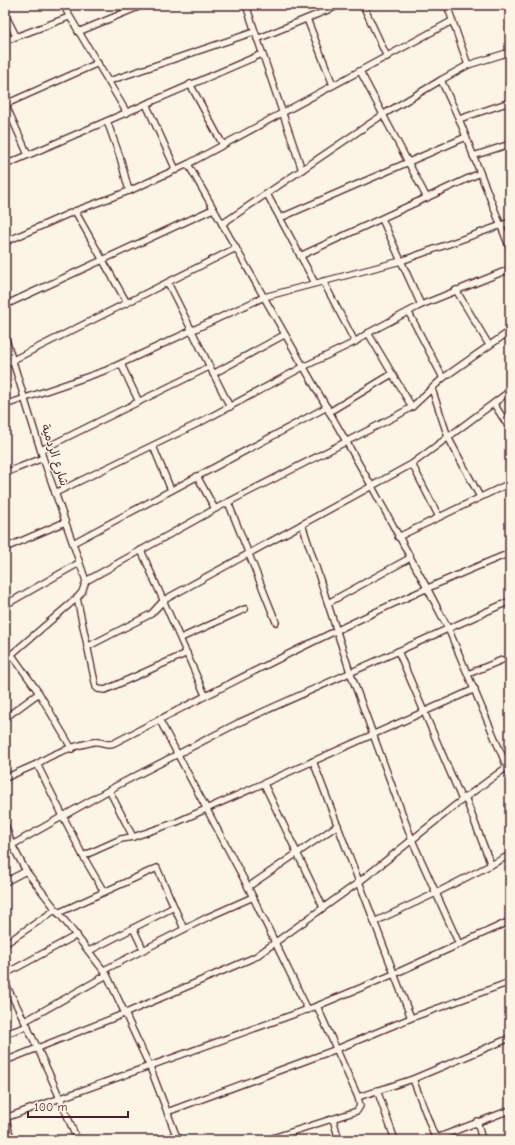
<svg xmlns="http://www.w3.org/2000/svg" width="515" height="1145" viewBox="0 0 515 1145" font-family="'Comic Neue','Playpen Sans Arabic',sans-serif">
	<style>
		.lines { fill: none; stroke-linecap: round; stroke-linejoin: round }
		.street-casing { stroke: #4a1f2b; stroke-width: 8 }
		.street { stroke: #fcf5e5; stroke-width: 5.5 }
		.labels { text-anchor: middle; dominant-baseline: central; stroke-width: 3; stroke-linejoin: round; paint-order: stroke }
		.street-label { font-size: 12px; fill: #4a1f2b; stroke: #fcf5e5 }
	</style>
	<rect width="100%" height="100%" fill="#fcf5e5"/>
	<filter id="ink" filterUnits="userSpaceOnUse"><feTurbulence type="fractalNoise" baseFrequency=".025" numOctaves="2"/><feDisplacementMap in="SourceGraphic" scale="8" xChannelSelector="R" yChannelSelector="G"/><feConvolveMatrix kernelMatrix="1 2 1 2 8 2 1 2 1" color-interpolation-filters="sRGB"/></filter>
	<g filter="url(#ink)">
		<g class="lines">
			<g class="street-casing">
				<g id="street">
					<path d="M63 5 127 113"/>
					<path d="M246 5 302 170"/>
					<path d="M363 5 387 57"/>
					<path d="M447 5 468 65"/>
					<path d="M5 14 16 36"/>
					<path d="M307 19 333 85"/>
					<path d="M78 32 143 5"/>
					<path d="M257 39 340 5"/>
					<path d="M5 41 69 17"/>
					<path d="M360 71 427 198"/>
					<path d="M441 80 459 119 510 249"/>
					<path d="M109 81 254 32"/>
					<path d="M190 84 223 145"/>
					<path d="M5 103 28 155"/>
					<path d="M6 104 98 63"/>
					<path d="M146 104 176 170"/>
					<path d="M459 119 510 102"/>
					<path d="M107 121 120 157 129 191"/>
					<path d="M473 156 510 144"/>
					<path d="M188 164 371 485 427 588 448 628 510 774"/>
					<path d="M5 165 262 54"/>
					<path d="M267 194 315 283"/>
					<path d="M75 211 127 303"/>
					<path d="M280 218 466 137"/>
					<path d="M382 219 421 305"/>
					<path d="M222 224 384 114 441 80 468 65 510 52"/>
					<path d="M5 242 75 211 129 191 188 164 452 21"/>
					<path d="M300 256 480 173"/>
					<path d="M323 281 355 342"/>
					<path d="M168 283 230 407"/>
					<path d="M456 290 489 345"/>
					<path d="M5 305 213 209"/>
					<path d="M409 313 443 378"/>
					<path d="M368 333 412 407"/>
					<path d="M5 336 43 458 86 581"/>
					<path d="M5 364 236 248"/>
					<path d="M121 364 139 402"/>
					<path d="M213 374 284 335"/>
					<path d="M432 389 448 437 480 497"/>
					<path d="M494 404 510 429"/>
					<path d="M5 405 107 370 264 297 401 261 510 222"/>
					<path d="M329 412 392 374"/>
					<path d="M153 446 171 490"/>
					<path d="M41 450 209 367"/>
					<path d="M412 464 439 517"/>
					<path d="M5 473 43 458"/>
					<path d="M197 476 215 509"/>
					<path d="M55 493 199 423 303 367 355 342 368 333 421 305 510 269"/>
					<path d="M228 502 276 622"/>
					<path d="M302 524 350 672 412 840 459 944"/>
					<path d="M398 537 510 483"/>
					<path d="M73 543 327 407"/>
					<path d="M5 548 65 522"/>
					<path d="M141 550 205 695"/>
					<path d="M77 598 96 687 98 689 105 690 187 653"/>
					<path d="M328 603 410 558"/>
					<path d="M5 605 79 563"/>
					<path d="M181 638 245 609"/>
					<path d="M87 647 151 614 164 600 412 464 510 391"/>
					<path d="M398 651 462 800"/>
					<path d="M12 655 39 693 72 749"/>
					<path d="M5 660 77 598 82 592 86 581 215 509 398 415 412 407 443 378 510 331"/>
					<path d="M468 674 502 660"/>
					<path d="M5 718 39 693"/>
					<path d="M159 719 248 887 308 1010"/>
					<path d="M504 759 510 756"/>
					<path d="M313 761 411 1018"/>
					<path d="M5 778 37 764"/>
					<path d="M264 784 323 907"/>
					<path d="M109 790 133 837"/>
					<path d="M465 797 491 865"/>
					<path d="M5 824 12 845 26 871 107 975 150 1067 176 1135 180 1140"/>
					<path d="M5 849 118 785 238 723 510 601"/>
					<path d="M83 856 121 839 133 837 177 822 475 689"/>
					<path d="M5 882 26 871"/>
					<path d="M248 887 338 825"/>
					<path d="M104 892 83 856 37 764C53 753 75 746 93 742 101 740 106 747 114 743 244 676 374 608 510 553"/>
					<path d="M58 913 157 868 184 929"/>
					<path d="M374 922 436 893 510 855"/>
					<path d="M133 928 143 949"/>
					<path d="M5 944 55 910"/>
					<path d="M89 951 174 907"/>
					<path d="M104 970 208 917 253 897"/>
					<path d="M5 974 77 935"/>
					<path d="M5 983C32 1034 56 1086 77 1140"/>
					<path d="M25 1021 107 975"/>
					<path d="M5 1034 28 1026"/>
					<path d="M5 1061 126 1013 255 957 359 882 462 800 507 767"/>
					<path d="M413 1079 434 1135 439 1137 510 1110"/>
					<path d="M377 1090 395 1140"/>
					<path d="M358 1097 413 1079 510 1038"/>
					<path d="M167 1112 337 1049 411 1018 510 982"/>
					<path d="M5 1118 317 1006 394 974 510 921"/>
					<path d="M6 1118 11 1140"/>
					<path d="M333 1119 339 1140"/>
					<path d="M477 1121 482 1140"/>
					<path d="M161 1140 176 1135"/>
					<path d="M266 1140 357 1111 360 1106 358 1097 317 1006"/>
				</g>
			</g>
			<use href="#street" class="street"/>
		</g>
	</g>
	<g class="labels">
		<g class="street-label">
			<text transform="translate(55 455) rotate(72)">شارع الردمية</text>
		</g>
	</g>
	<rect width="515" height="1145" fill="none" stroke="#fcf5e5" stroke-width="20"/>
	<rect x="10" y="10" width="495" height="1125" fill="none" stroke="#4a1f2b" stroke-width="1.5" filter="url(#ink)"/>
	<path d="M28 1111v6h100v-6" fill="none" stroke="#4a1f2b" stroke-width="2"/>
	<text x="34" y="1111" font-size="12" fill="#4a1f2b" stroke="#fcf5e5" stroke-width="3" paint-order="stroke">100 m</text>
</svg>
